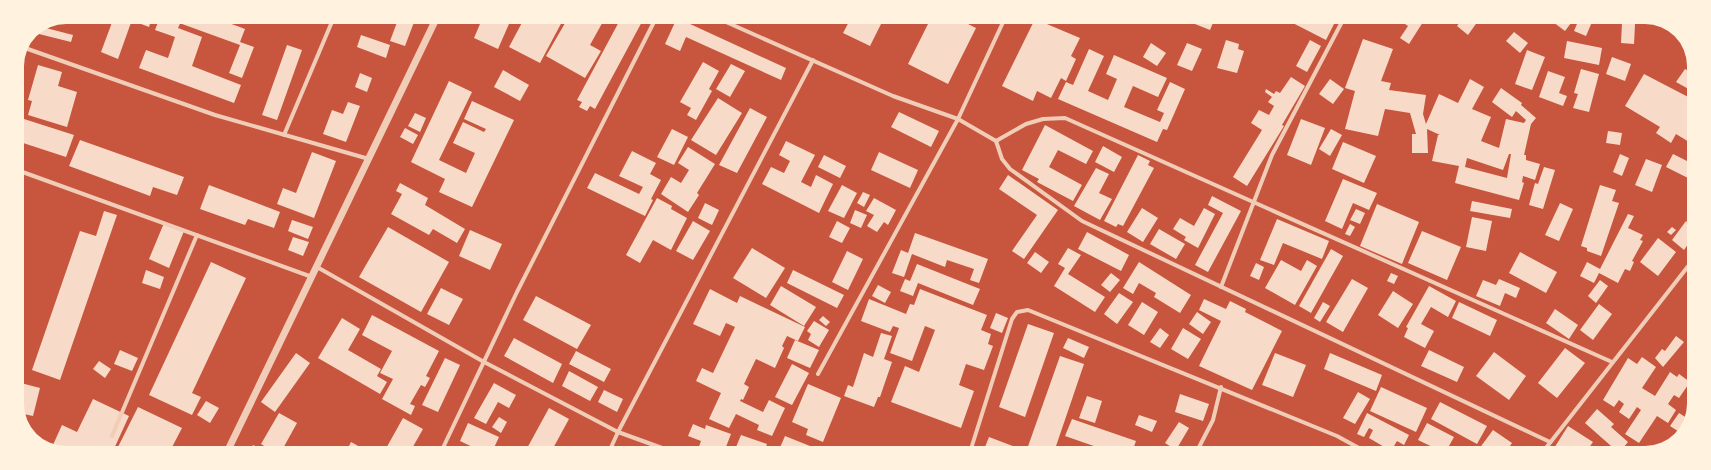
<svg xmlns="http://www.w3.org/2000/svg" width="1711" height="470" viewBox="0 0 1711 470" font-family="'IBM Plex Sans',sans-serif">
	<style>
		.building { fill: #f7dbc8; fill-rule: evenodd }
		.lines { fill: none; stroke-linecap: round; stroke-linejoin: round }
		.minor { stroke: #f1ccb7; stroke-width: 4 }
		.tertiary { stroke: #f1ccb7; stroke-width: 7 }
	</style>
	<rect width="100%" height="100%" fill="#c8553d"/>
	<g class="building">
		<path d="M114 17H133L118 59 101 52Z"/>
		<path d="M138 17H152L149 27 136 22Z"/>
		<path d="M160 17H183L178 28 202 37 192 66 241 85 234 103 139 68 146 50 168 58 175 37 155 30Z"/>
		<path d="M185 17H213L245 29 240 42 254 47 242 78 229 73 240 45 182 24Z"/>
		<path d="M399 17H416L405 46 390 41Z"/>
		<path d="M483 17H512L498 49 474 38Z"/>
		<path d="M525 17 564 18 540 63 509 47Z"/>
		<path d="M568 18H605L590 45 601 51 585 78 546 56Z"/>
		<path d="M621 18H644L595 109 590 106 587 111 579 107 582 102 577 100Z"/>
		<path d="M677 18 786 68 781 80 686 37 680 51 665 44Z"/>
		<path d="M851 18H884L870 46 843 33Z"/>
		<path d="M931 18H956L976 28 948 84 908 64Z"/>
		<path d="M1082 18H1096L1093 24Z"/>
		<path d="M1197 18H1215L1210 30 1195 24Z"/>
		<path d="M1252 18H1264L1262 23Z"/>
		<path d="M1283 18H1327L1326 20 1334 24 1326 40Z"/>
		<path d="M1396 18H1419L1423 22 1409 44 1400 38 1408 26Z"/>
		<path d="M1463 18H1474L1478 21 1468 35 1457 26Z"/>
		<path d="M1035 19 1080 38 1071 56 1076 59 1066 81 1061 78 1051 98 1037 91 1033 101 1002 86Z"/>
		<path d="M1549 19H1574L1565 31Z"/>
		<path d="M1579 19 1592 22 1586 36 1574 31Z"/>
		<path d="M1622 23 1635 24 1634 44 1621 43Z"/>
		<path d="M42 27 73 35 71 42 31 32Z"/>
		<path d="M1514 32 1528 43 1520 53 1506 41Z"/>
		<path d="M361 35 390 45 386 58 357 47Z"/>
		<path d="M1363 39 1393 49 1381 81 1391 83 1389 90 1426 95 1423 114 1426 124 1439 94 1458 103 1470 79 1484 87 1472 109 1491 117 1481 141 1499 148 1506 119 1524 123 1526 120 1516 111 1512 117 1492 102 1501 88 1522 103 1521 105 1536 118 1531 124 1524 155H1526V160L1540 164 1535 180 1523 176 1522 182 1524 183 1519 200 1455 183 1459 166 1432 161 1438 135H1440L1427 129 1428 153H1412V134H1416L1410 113 1385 109 1378 136 1345 129 1355 91 1345 88ZM1509 154H1511L1507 178 1465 167 1467 158 1503 170Z"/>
		<path d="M1226 40 1239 44 1238 49 1244 51 1237 73 1217 68Z"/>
		<path d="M1310 40 1321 46 1307 72 1296 66Z"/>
		<path d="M1567 41 1602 48 1599 65 1564 58Z"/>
		<path d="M1151 43 1166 53 1157 66 1143 57Z"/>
		<path d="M1187 43 1202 49 1192 71 1177 65Z"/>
		<path d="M287 45 302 50 277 120 262 115Z"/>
		<path d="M1089 49 1104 56 1088 91 1108 100 1117 79 1106 74 1114 55 1167 78 1158 97 1133 86 1124 107 1160 122 1164 113 1157 110 1170 82 1185 89 1167 130 1163 129 1157 142 1058 99 1066 82 1073 85Z"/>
		<path d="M1527 50 1545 57 1532 90 1515 84Z"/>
		<path d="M1612 57 1631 64 1625 81 1606 74Z"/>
		<path d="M703 62 719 71 709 89 712 91 696 120 687 115 691 108 680 102Z"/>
		<path d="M731 64 745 71 730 97 716 89Z"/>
		<path d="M38 65 62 72 58 86 77 92 67 127 28 115 32 101 28 100Z"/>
		<path d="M1581 69 1599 74 1589 112 1573 108 1578 94 1574 93Z"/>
		<path d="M1685 69 1694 74V92L1676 82Z"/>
		<path d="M503 70 529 85 520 101 494 87Z"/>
		<path d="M1548 71 1565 77 1559 93 1567 96 1563 106 1539 97Z"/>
		<path d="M360 73 372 78 367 92 355 87Z"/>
		<path d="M1644 74 1694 100V145L1676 134 1671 143 1656 133 1660 127 1625 106Z"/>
		<path d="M1291 77 1305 86 1282 125 1284 126 1247 186 1233 177 1262 130 1251 123 1259 110 1269 115 1274 106 1268 102 1272 97 1265 92 1266 89 1274 94 1276 91 1280 93Z"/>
		<path d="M1330 79 1344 89 1333 104 1319 94Z"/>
		<path d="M449 81 472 92 439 160 466 173 475 153 453 143 463 122 484 132 486 129 464 119 472 101 514 120 472 207 439 192 445 179 411 162Z"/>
		<path d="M718 98 742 113 716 155 691 140Z"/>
		<path d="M348 102 360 106 346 142 323 134 332 110 343 114Z"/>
		<path d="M750 108 767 117 737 173 719 165Z"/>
		<path d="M899 112 939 131 931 147 891 127Z"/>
		<path d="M415 113 426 118 420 132 408 126Z"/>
		<path d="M24 119 74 135 66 157 17 141Z"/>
		<path d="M1301 119 1325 128 1311 165 1287 155Z"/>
		<path d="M1045 125 1093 151 1086 164 1058 150 1049 167 1082 185 1073 201 1037 182 1039 179 1022 170Z"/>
		<path d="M405 128 418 135 413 144 400 137Z"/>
		<path d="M672 129 688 137 674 165 657 157Z"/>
		<path d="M1331 129 1342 135 1330 156 1319 149Z"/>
		<path d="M1608 131 1622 133 1620 145 1606 143Z"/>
		<path d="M80 140 184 177 177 195 153 187 150 196 69 166Z"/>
		<path d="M786 141 815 155 801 182 811 187 816 175 833 184 819 213 762 184 771 167 784 173 790 161 779 155Z"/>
		<path d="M1343 142 1376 156 1364 183 1332 169Z"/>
		<path d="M1103 146 1122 157 1114 172 1095 162Z"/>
		<path d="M688 147 715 164 697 193 699 195 688 212 661 194 671 177 681 183 689 170 678 163Z"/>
		<path d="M632 151 656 163 650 174 661 180 651 199 653 200 645 216 587 188 595 173 639 194 643 187 619 176Z"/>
		<path d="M312 152 336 161 314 218 277 204 283 188 296 193Z"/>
		<path d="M879 152 918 170 910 188 871 170Z"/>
		<path d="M1620 154 1629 158 1622 176 1613 172Z"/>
		<path d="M1673 154 1693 164V171L1690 179 1666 167Z"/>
		<path d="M824 155 846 166 840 178 818 167Z"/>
		<path d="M1138 155 1150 161 1148 165 1154 168 1123 226 1118 224 1116 227 1104 221Z"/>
		<path d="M1646 159 1662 165 1652 192 1635 185Z"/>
		<path d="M1544 167 1555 170 1543 209 1529 205 1535 183 1538 184Z"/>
		<path d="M1096 168 1109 174 1099 193 1112 199 1100 220 1074 206Z"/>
		<path d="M1008 175 1058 210 1024 259 1012 251 1037 215 999 189Z"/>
		<path d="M1343 179 1377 193 1369 210 1353 203 1342 229 1325 221Z"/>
		<path d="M400 183 428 198 425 205 465 229 457 243 433 229 429 235 391 214 402 194 396 191Z"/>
		<path d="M209 185 280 212 274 228 248 219 245 225 200 209Z"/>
		<path d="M842 185 857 193 844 218 828 211Z"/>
		<path d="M1600 185 1616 190 1612 201 1619 203 1601 256 1587 251V248L1581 246Z"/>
		<path d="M863 192 870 195 864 207 857 203Z"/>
		<path d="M1212 196 1241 211 1208 272 1195 265 1223 213 1208 205Z"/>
		<path d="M657 198 672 206 671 209 687 218 671 250 653 240 640 263 626 255Z"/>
		<path d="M874 198 896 210 888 225 884 222 877 232 867 226 874 215 866 211Z"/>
		<path d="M1472 201 1512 209 1510 218 1470 211Z"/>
		<path d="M705 203 719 210 712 225 698 218Z"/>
		<path d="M1560 203 1573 209 1559 241 1545 235Z"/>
		<path d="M1377 204 1419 222 1402 264 1360 246Z"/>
		<path d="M1142 208 1158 218 1143 242 1127 232Z"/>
		<path d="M1204 208 1215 214 1198 248 1184 240 1186 237 1173 229 1180 218 1194 226Z"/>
		<path d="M1356 209 1365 213 1360 224 1350 220Z"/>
		<path d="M855 210 867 215 861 228 850 223Z"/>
		<path d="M104 211 117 215 60 380 32 370 80 231 96 236Z"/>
		<path d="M1628 214 1634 216 1628 228 1643 235 1640 240 1643 241 1632 261 1634 262 1630 271 1625 269 1618 283 1599 273 1594 283 1580 276 1587 262 1600 269Z"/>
		<path d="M1472 217 1492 221 1486 251 1466 247Z"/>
		<path d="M1277 219 1329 241 1322 259 1283 243 1274 265 1260 260Z"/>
		<path d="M292 220 313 227 308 239 288 231Z"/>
		<path d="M693 221 710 231 693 260 676 251Z"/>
		<path d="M837 221 850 228 842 243 829 237Z"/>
		<path d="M1686 221 1693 227V237L1684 250 1672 240Z"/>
		<path d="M164 223 184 231 169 268 149 259Z"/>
		<path d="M1350 224 1355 227 1350 236 1345 234Z"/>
		<path d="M388 227 449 262 421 312 359 277Z"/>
		<path d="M1672 227 1676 230 1671 235 1667 232Z"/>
		<path d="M1159 229 1185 244 1176 259 1150 244Z"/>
		<path d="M470 230 502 244 490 270 459 256Z"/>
		<path d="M1422 231 1461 247 1447 280 1408 263Z"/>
		<path d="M1087 232 1129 255 1121 271 1078 249Z"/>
		<path d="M915 233 988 259 979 283 970 280 974 269 947 260 945 267 912 254 904 277 892 273 901 250 908 253Z"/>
		<path d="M293 237 309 242 303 256 288 250Z"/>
		<path d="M1658 238 1676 252 1658 276 1640 262Z"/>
		<path d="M752 248 785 268 766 298 733 278Z"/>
		<path d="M1068 248 1081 255 1068 274 1105 297 1095 312 1054 286 1065 268 1058 264Z"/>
		<path d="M1331 249 1343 256 1311 313 1299 306Z"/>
		<path d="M847 251 863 259 848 290 832 282Z"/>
		<path d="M1035 252 1049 262 1041 273 1027 263Z"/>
		<path d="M1520 252 1557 272 1546 293 1509 273Z"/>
		<path d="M1281 260 1301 271 1307 260 1317 266 1295 305 1265 288Z"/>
		<path d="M211 262 246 278 192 393 201 397 192 415 149 395Z"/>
		<path d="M1139 262 1191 295 1180 313 1154 297 1156 293 1139 283 1133 294 1123 288Z"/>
		<path d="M1256 263 1264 267 1259 280 1250 276Z"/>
		<path d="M917 264 980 289 973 305 918 283 913 296 900 291 905 279 910 281Z"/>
		<path d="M146 270 164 277 160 289 142 283Z"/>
		<path d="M793 270 844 295 837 308 787 283Z"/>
		<path d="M1111 273 1120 280 1110 292 1101 285Z"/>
		<path d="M1391 273 1398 276 1394 284 1387 281Z"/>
		<path d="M1352 279 1368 288 1343 332 1326 322Z"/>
		<path d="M1499 279 1520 288 1516 298 1505 293 1500 306 1476 296 1483 280 1496 285Z"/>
		<path d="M1600 280 1608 286 1596 303 1588 296Z"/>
		<path d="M878 285 891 292 885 303 872 296Z"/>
		<path d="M781 286 816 307 804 326 770 305Z"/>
		<path d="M1429 286 1456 301 1448 317 1431 307 1421 324 1434 331 1425 348 1404 337 1408 328 1406 327Z"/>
		<path d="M441 288 463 299 449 325 427 314Z"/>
		<path d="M710 289 737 303 740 296 805 327 798 341 787 336 782 346 784 348 775 368 756 359 744 384 749 387 743 400 741 399 740 401 763 412 769 400 785 408 772 436 757 430 759 425 736 414 729 428 709 419 721 393 696 381 702 368 713 373 735 327 726 323 720 336 693 324Z"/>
		<path d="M920 289 987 315 981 330 991 334 988 344 993 346 984 370 966 364 959 385 974 391 961 428 891 402 905 366 919 372 935 330 925 326 912 361 890 353 899 328 893 326 890 332 861 321 869 299 906 314 910 304 914 305Z"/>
		<path d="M1393 291 1413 304 1398 328 1378 315Z"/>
		<path d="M1119 293 1133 302 1117 324 1104 314Z"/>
		<path d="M536 296 591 325 577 349 523 320Z"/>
		<path d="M1204 299 1226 309 1230 301 1246 309 1245 312 1282 331 1252 390 1199 366 1221 321 1199 310Z"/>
		<path d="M1142 302 1158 312 1144 335 1128 325Z"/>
		<path d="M1323 302 1330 306 1320 322 1314 318Z"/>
		<path d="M1459 302 1497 320 1490 336 1452 318Z"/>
		<path d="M1599 304 1612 314 1593 340 1580 330Z"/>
		<path d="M1555 309 1578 325 1569 339 1546 323Z"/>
		<path d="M1197 312 1211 322 1203 334 1189 324Z"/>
		<path d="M996 313 1008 318 1002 333 990 328Z"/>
		<path d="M372 315 439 351 426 376 430 378 425 387 421 385 410 404 415 406 411 415 382 399 393 379 380 373 392 351 362 335Z"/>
		<path d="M823 316 830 322 826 326 819 320Z"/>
		<path d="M342 318 360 329 348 350 381 369 377 376 387 382 380 394 318 358Z"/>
		<path d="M814 321 829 330 819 347 808 340 811 334 807 331Z"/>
		<path d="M1028 324 1054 333 1025 417 999 407Z"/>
		<path d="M1160 328 1169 335 1160 348 1150 342Z"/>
		<path d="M1183 328 1201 339 1188 359 1171 349Z"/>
		<path d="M881 333 892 336 884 359 892 362 880 397H878L874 407 844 396 848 385 853 387 864 353 873 357Z"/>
		<path d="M1676 336 1684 342 1663 367 1655 358 1662 349 1665 351Z"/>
		<path d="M514 338 562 364 553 383 504 356Z"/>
		<path d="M1068 338 1089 347 1084 358 1063 348Z"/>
		<path d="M795 340 819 350 810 368 787 358Z"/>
		<path d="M1565 348 1585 363 1557 398 1538 383Z"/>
		<path d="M120 350 138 358 132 371 114 364Z"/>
		<path d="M1429 350 1464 367 1457 382 1421 366Z"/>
		<path d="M576 351 611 369 604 382 569 364Z"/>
		<path d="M1494 352 1526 376 1509 400 1476 376Z"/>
		<path d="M296 353 310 363 275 412 261 402Z"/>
		<path d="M1275 353 1306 365 1293 397 1262 385Z"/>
		<path d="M1330 353 1382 375 1376 391 1324 369Z"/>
		<path d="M1060 356 1084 364 1054 452H1026Z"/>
		<path d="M1642 357 1656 367 1642 388 1655 396 1670 372 1677 377 1679 374 1690 382 1679 398 1674 395 1668 404 1676 410 1668 423 1657 416 1639 443 1625 434 1641 410 1637 407 1629 419 1619 412 1624 404 1619 400 1614 407 1603 400 1628 358 1637 364Z"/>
		<path d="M445 358 460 365 438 412 422 405Z"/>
		<path d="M99 361 111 369 105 378 93 369Z"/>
		<path d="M792 364 809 373 792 405 775 397Z"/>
		<path d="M569 371 598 387 590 401 562 386Z"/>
		<path d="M17 382 40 388 33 416 19 413 17 407Z"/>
		<path d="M494 383 516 395 509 408 498 402 486 424 474 418Z"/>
		<path d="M808 384 841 398 823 442 806 435 808 429 792 422Z"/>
		<path d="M1381 387 1427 408 1416 432 1370 411Z"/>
		<path d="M604 390 623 399 617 412 598 402Z"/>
		<path d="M1358 392 1370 399 1355 424 1343 418Z"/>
		<path d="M1180 394 1209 404 1203 421 1175 412Z"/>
		<path d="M1087 396 1102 401 1095 423 1079 418Z"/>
		<path d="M93 399 129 416 113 451H58L59 449 52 447 62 425 77 432Z"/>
		<path d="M206 401 219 408 210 423 197 415Z"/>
		<path d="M1440 402 1487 426 1477 444 1431 419Z"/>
		<path d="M138 407 182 428 170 451H116Z"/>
		<path d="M549 408 569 419 551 452H525Z"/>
		<path d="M1597 409 1614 424 1611 427 1628 442 1619 453 1585 423Z"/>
		<path d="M279 413 297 423 281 452H274L261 444Z"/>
		<path d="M1367 413 1409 435 1404 445 1397 441 1391 451 1369 438 1373 430 1369 428 1364 437 1357 434Z"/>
		<path d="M1679 413 1690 420 1681 433 1670 426Z"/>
		<path d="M1139 415 1157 421 1152 432 1135 425Z"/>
		<path d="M499 417 507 422 501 433 492 427Z"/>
		<path d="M403 418 423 429 410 452H384Z"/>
		<path d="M1072 419 1136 441 1132 452H1111L1065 436Z"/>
		<path d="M1179 422 1189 428 1176 450 1165 443Z"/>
		<path d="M468 423 499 437 492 452H483L460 441Z"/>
		<path d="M1427 423 1454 437 1445 453 1418 440Z"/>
		<path d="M693 424 705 429 706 425 731 434 724 452H697L701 441 688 436Z"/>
		<path d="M1568 426 1593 442 1586 452 1588 453H1551Z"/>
		<path d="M1493 430 1512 443 1505 453H1476Z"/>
		<path d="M741 435 767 444 764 452H734Z"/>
		<path d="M785 436 825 452H778Z"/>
		<path d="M989 437 1018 448 1016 452H983Z"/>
		<path d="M351 442 369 452H346Z"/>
		<path d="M253 445 267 452H250Z"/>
		<path d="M623 447 637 452H621Z"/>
	</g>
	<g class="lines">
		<g class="minor">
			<path d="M717 18 893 96 958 119 996 141 1002 159 1010 169 1082 221 1550 442"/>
			<path d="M25 48 215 115 369 159"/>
			<path d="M284 135 334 17"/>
			<path d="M996 141 1026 124 1043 119 1065 118 1612 362"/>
			<path d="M17 170 312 277"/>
			<path d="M317 267 484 362 618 432 673 452"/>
			<path d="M1221 287 1272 155 1344 18"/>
			<path d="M818 374 958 119 1005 18"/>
			<path d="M112 436 197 235"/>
			<path d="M441 452 517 292 656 18"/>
			<path d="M609 452 618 432 813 60"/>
			<path d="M970 452 1012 319 1017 312 1028 310 1337 436 1368 453"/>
			<path d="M1196 453 1213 420 1221 387"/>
			<path d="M1542 453 1693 260"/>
		</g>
		<path class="tertiary" d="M227 452 437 17"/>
	</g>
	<path d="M0 0H1711V470H0ZM66 24H1645A42 42 0 0 1 1687 66V404A42 42 0 0 1 1645 446H66A42 42 0 0 1 24 404V66A42 42 0 0 1 66 24Z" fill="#fff3e0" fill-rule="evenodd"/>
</svg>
